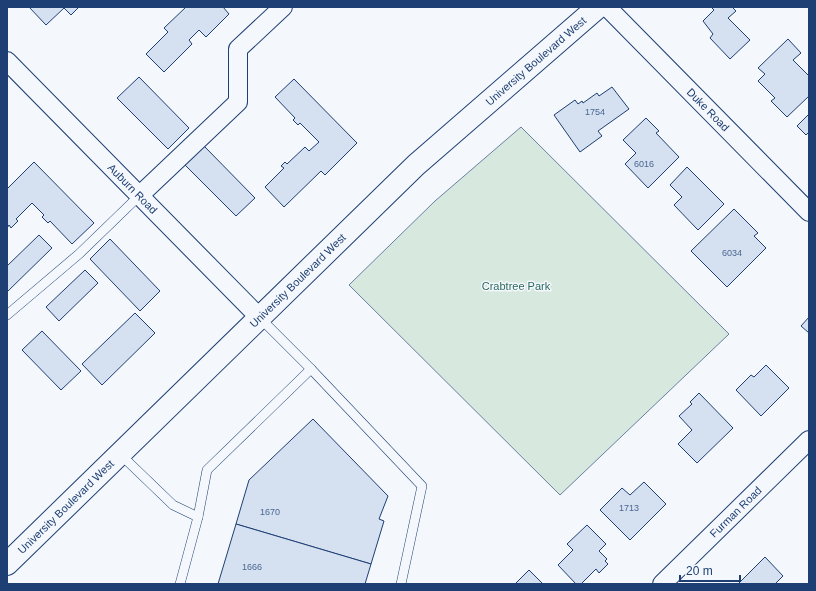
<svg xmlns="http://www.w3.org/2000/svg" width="816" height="591" viewBox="0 0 816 591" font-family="Helvetica,sans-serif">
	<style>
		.green { fill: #d7e8df; stroke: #687fa3 }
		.building { fill: #d5e0f0; stroke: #1d3f73 }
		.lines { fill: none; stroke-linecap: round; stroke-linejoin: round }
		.service-casing { stroke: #1d3f73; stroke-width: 10 }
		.minor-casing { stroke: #1d3f73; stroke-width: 20 }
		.primary-casing { stroke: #1d3f73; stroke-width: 24 }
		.service { stroke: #f4f7fb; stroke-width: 9 }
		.minor { stroke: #f4f7fb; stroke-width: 18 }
		.primary { stroke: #f4f7fb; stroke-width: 22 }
		.labels { text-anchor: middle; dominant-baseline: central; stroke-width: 3; stroke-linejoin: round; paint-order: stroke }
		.number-label { font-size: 9px; fill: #4b6792 }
		.street-label { font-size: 11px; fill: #1d3f73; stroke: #f4f7fb }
		.park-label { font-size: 11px; fill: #2c6c60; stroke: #f4f7fb }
	</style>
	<rect width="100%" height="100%" fill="#f4f7fb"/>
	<path class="green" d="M521 127 729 334 560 495 349 285 435 201Z"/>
	<g class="building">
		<path d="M29 7H79L71 15 64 8 46 25Z"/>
		<path d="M186 7H223L229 14 206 37 199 30 189 40 192 44 164 72 146 54 168 32 164 28Z"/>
		<path d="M711 7H732L736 11 728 18 750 40 730 59 710 38 713 34 703 21 714 10Z"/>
		<path d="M788 39 801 53 793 60 809 76V96L787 117 771 101 775 98 758 81 765 74 758 68Z"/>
		<path d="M139 77 189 128 168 149 117 98Z"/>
		<path d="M294 79 357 143 325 175 321 171 284 207 265 187 284 168 281 166 285 162 287 164 305 147 309 151 319 142 300 123 298 125 293 120 295 118 275 97Z"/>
		<path d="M612 87 629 109 598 131 602 136 580 152 554 115 575 100 578 104 582 101 583 103 597 93 599 96Z"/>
		<path d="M809 114V134L808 133 806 135 797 126Z"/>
		<path d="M646 118 659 131 656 133 679 157 648 188 625 164 636 153 623 140Z"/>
		<path d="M204 146 255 198 236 216 185 165Z"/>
		<path d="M34 162 94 223 72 244 50 221 48 223 42 217 44 215 32 203 16 219 18 221 11 228 9 225 7 228V189Z"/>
		<path d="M687 167 724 204 698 230 674 205 682 197 670 185Z"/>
		<path d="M734 209 758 233 754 236 766 248 727 287 691 251Z"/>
		<path d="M39 235 52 248 7 292V266Z"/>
		<path d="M110 239 160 291 140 311 90 259Z"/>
		<path d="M85 270 98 283 59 321 46 307Z"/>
		<path d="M135 313 155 333 102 385 82 364Z"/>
		<path d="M809 317V333L801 326Z"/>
		<path d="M42 331 81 371 61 390 22 350Z"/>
		<path d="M766 365 789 388 761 416 736 390 751 375 754 377Z"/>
		<path d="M699 393 733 428 697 463 678 444 692 430 679 416 692 404 690 402Z"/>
		<path d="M313 419 388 496 379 519 384 521 371 564 236 524 249 480Z"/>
		<path d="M644 482 666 504 630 540 600 510 622 488 630 495Z"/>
		<path d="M236 524 371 564 365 584H218Z"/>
		<path d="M587 525 606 544 599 551 607 559 605 561 608 564 599 573 596 569 581 584H576L558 565 573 550 567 544Z"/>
		<path d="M765 557 783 576 775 584H738Z"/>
		<path d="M529 570 543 584H515Z"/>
	</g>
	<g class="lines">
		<g class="service-casing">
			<g id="service">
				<path d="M7 315 79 254 140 195"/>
				<path d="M260 318 311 369"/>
				<path d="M120 454 173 505 198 517"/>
				<path d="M180 584 198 517 207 470 311 369 422 486 401 584"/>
			</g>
		</g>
		<g class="minor-casing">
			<g id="minor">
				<path id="s1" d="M607 7 809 212"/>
				<path id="s2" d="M7 61 259 317"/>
				<path d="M140 195 238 102V49L283 7"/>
				<path id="s3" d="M662 584 809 440"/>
			</g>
		</g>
		<g class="primary-casing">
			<g id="primary">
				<path id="s4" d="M7 564 416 165 598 7"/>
			</g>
		</g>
		<use href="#service" class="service"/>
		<use href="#minor" class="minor"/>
		<use href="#primary" class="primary"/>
	</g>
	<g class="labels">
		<g class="number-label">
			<text x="595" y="112">1754</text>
			<text x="644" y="164">6016</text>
			<text x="732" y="253">6034</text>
			<text x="629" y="508">1713</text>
			<text x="270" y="512">1670</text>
			<text x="252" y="567">1666</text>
		</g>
		<g class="street-label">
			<text stroke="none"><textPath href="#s4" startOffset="730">University Boulevard West</textPath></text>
			<text stroke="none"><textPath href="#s1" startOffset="144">Duke Road</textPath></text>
			<text stroke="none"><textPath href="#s2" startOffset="179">Auburn Road</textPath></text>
			<text stroke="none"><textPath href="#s4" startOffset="406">University Boulevard West</textPath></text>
			<text stroke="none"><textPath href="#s4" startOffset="82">University Boulevard West</textPath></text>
			<text stroke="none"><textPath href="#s3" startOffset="103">Furman Road</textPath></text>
		</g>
		<g class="park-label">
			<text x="516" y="286">Crabtree Park</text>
		</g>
	</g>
	<rect width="816" height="591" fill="none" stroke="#1d3f73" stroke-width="16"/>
	<path d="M680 575v6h60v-6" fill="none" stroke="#1d3f73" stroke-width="2"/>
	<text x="686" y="575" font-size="12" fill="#1d3f73" stroke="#f4f7fb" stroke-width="3" paint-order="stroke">20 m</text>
</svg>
